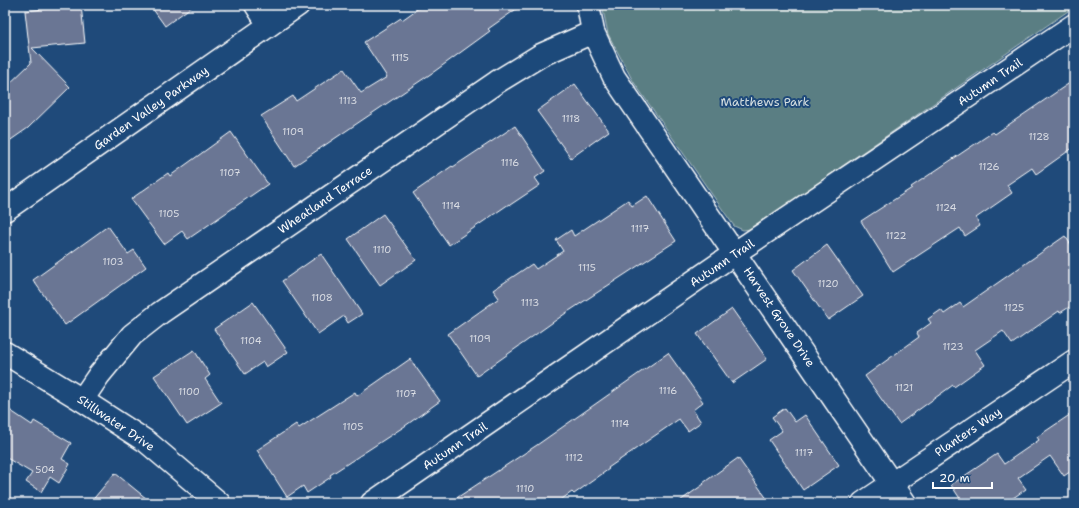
<svg xmlns="http://www.w3.org/2000/svg" width="1079" height="508" viewBox="0 0 1079 508" font-family="'Shantell Sans',sans-serif">
	<style>
		.green { fill: #5a7e83; stroke: #acbec1 }
		.building { fill: #6b7694; stroke: #fff }
		.lines { fill: none; stroke-linecap: round; stroke-linejoin: round }
		.minor-casing { stroke: #fff; stroke-width: 25 }
		.tertiary-casing { stroke: #fff; stroke-width: 25 }
		.minor { stroke: #1f4a7a; stroke-width: 22 }
		.tertiary { stroke: #1f4a7a; stroke-width: 22 }
		.labels { text-anchor: middle; dominant-baseline: central; stroke-width: 4; stroke-linejoin: round; paint-order: stroke }
		.number-label { font-size: 10px; fill: #dadde4 }
		.street-label { font-size: 12px; fill: #fff; stroke: #1f4a7a }
		.park-label { font-size: 12px; fill: #d6dfe0; stroke: #1f4a7a }
	</style>
	<rect width="100%" height="100%" fill="#1f4a7a"/>
	<filter id="ink" filterUnits="userSpaceOnUse"><feTurbulence type="fractalNoise" baseFrequency=".025" numOctaves="2"/><feDisplacementMap in="SourceGraphic" scale="8" xChannelSelector="R" yChannelSelector="G"/><feConvolveMatrix kernelMatrix="1 2 1 2 8 2 1 2 1" color-interpolation-filters="sRGB"/></filter>
	<g filter="url(#ink)">
		<path class="green" d="M602 5H1074V7L751 229 743 230 734 226 633 81 608 34Z"/>
		<g class="building">
			<path d="M81 5 85 43 32 48 70 87 28 128 5 144V88L31 63 25 11Z"/>
			<path d="M150 5H194L165 26Z"/>
			<path d="M423 5H522L488 29 490 31 435 71 294 166 261 116 293 96 296 101 344 69 361 93 387 77 364 42 401 18 402 20Z"/>
			<path d="M1074 80V147L1036 174 1032 168 1007 185 1012 193 976 218 980 226 965 236 960 228 893 272 861 221 912 188 911 187 993 132 995 134Z"/>
			<path d="M575 84 609 131 571 158 537 111Z"/>
			<path d="M515 126 545 171 535 178 540 185 510 205 509 204 449 245 413 193 452 166 453 167Z"/>
			<path d="M231 132 268 184 188 239 182 231 164 244 131 199 168 173 170 176Z"/>
			<path d="M647 196 676 241 566 313 477 376 448 334 499 298 493 290 532 264 536 269 563 251 556 240 571 230 574 236 628 200 632 206Z"/>
			<path d="M383 214 416 260 380 285 348 239Z"/>
			<path d="M108 226 128 254 134 250 146 267 65 325 33 280Z"/>
			<path d="M1065 236 1074 249V304L1060 313 1059 311 1012 344 1003 331 975 350 985 365 954 387 953 385 899 424 865 376 919 337 917 333 931 323 928 319 941 310 944 314 960 303 963 307Z"/>
			<path d="M827 245 863 296 828 320 793 270Z"/>
			<path d="M321 254 362 314 348 323 344 316 318 334 282 281Z"/>
			<path d="M253 302 288 352 266 367 263 362 245 374 214 329Z"/>
			<path d="M732 309 767 359 732 383 697 334Z"/>
			<path d="M194 350 210 375 205 379 221 403 187 425 154 376Z"/>
			<path d="M668 353 703 402 693 410 701 422 688 431 679 419 608 468 609 469 574 494 572 492 556 503H449L537 445Z"/>
			<path d="M410 359 440 401 405 426 330 475 331 477 307 493 303 486 287 497 257 450 296 424 299 428 355 392 357 396Z"/>
			<path d="M5 407 32 425 34 421 71 443 62 459 70 464 59 483 50 477 41 492 26 482 32 473 5 457Z"/>
			<path d="M785 408 795 422 805 415 839 465 803 490 769 440 782 431 772 417Z"/>
			<path d="M1074 412V469L1064 476 1050 456 1018 478 1026 489 1006 503H963L951 485 997 454 1004 464 1039 440 1037 437Z"/>
			<path d="M738 458 770 503H677L704 484 703 483Z"/>
			<path d="M115 473 152 503H90Z"/>
		</g>
		<g class="lines">
			<g class="minor-casing">
				<g id="minor">
					<path d="M256 5 269 25"/>
					<path d="M588 5 593 32 614 77 905 503"/>
					<path d="M5 353 82 400 147 442 219 503"/>
					<path d="M82 400 99 375 132 335 160 313 497 82 541 55 593 32"/>
					<path d="M372 503 735 253 1074 25"/>
					<path d="M863 503 1074 361"/>
				</g>
			</g>
			<g class="tertiary-casing">
				<path id="tertiary" d="M5 210 298 5"/>
			</g>
			<use href="#minor" class="minor"/>
			<use href="#tertiary" class="tertiary"/>
		</g>
	</g>
	<g class="labels">
		<g class="number-label">
			<text x="400" y="57">1115</text>
			<text x="348" y="100">1113</text>
			<text x="571" y="118">1118</text>
			<text x="293" y="131">1109</text>
			<text x="1039" y="136">1128</text>
			<text x="510" y="162">1116</text>
			<text x="989" y="166">1126</text>
			<text x="230" y="172">1107</text>
			<text x="451" y="205">1114</text>
			<text x="946" y="207">1124</text>
			<text x="169" y="213">1105</text>
			<text x="640" y="228">1117</text>
			<text x="896" y="235">1122</text>
			<text x="382" y="249">1110</text>
			<text x="113" y="261">1103</text>
			<text x="587" y="267">1115</text>
			<text x="828" y="283">1120</text>
			<text x="322" y="297">1108</text>
			<text x="530" y="302">1113</text>
			<text x="1014" y="307">1125</text>
			<text x="480" y="338">1109</text>
			<text x="251" y="340">1104</text>
			<text x="953" y="346">1123</text>
			<text x="904" y="387">1121</text>
			<text x="668" y="390">1116</text>
			<text x="189" y="391">1100</text>
			<text x="406" y="393">1107</text>
			<text x="620" y="423">1114</text>
			<text x="353" y="426">1105</text>
			<text x="804" y="452">1117</text>
			<text x="574" y="457">1112</text>
			<text x="45" y="469">504</text>
			<text x="525" y="488">1110</text>
		</g>
		<g class="street-label">
			<text transform="translate(990 82) rotate(-34)">Autumn Trail</text>
			<text transform="translate(151 108) rotate(-35)">Garden Valley Parkway</text>
			<text transform="translate(325 200) rotate(-34)">Wheatland Terrace</text>
			<text transform="translate(722 263) rotate(-34)">Autumn Trail</text>
			<text transform="translate(779 317) rotate(56)">Harvest Grove Drive</text>
			<text transform="translate(116 423) rotate(34)">Stillwater Drive</text>
			<text transform="translate(968 432) rotate(-34)">Planters Way</text>
			<text transform="translate(455 446) rotate(-34)">Autumn Trail</text>
		</g>
		<g class="park-label">
			<text x="765" y="102">Matthews Park</text>
		</g>
	</g>
	<rect width="1079" height="508" fill="none" stroke="#1f4a7a" stroke-width="20"/>
	<rect x="10" y="10" width="1059" height="488" fill="none" stroke="#fff" stroke-width="1.5" filter="url(#ink)"/>
	<path d="M933 482v6h59v-6" fill="none" stroke="#ffffff" stroke-width="2"/>
	<text x="939" y="482" font-size="12" fill="#ffffff" stroke="#1f4a7a" stroke-width="3" paint-order="stroke">20 m</text>
</svg>
